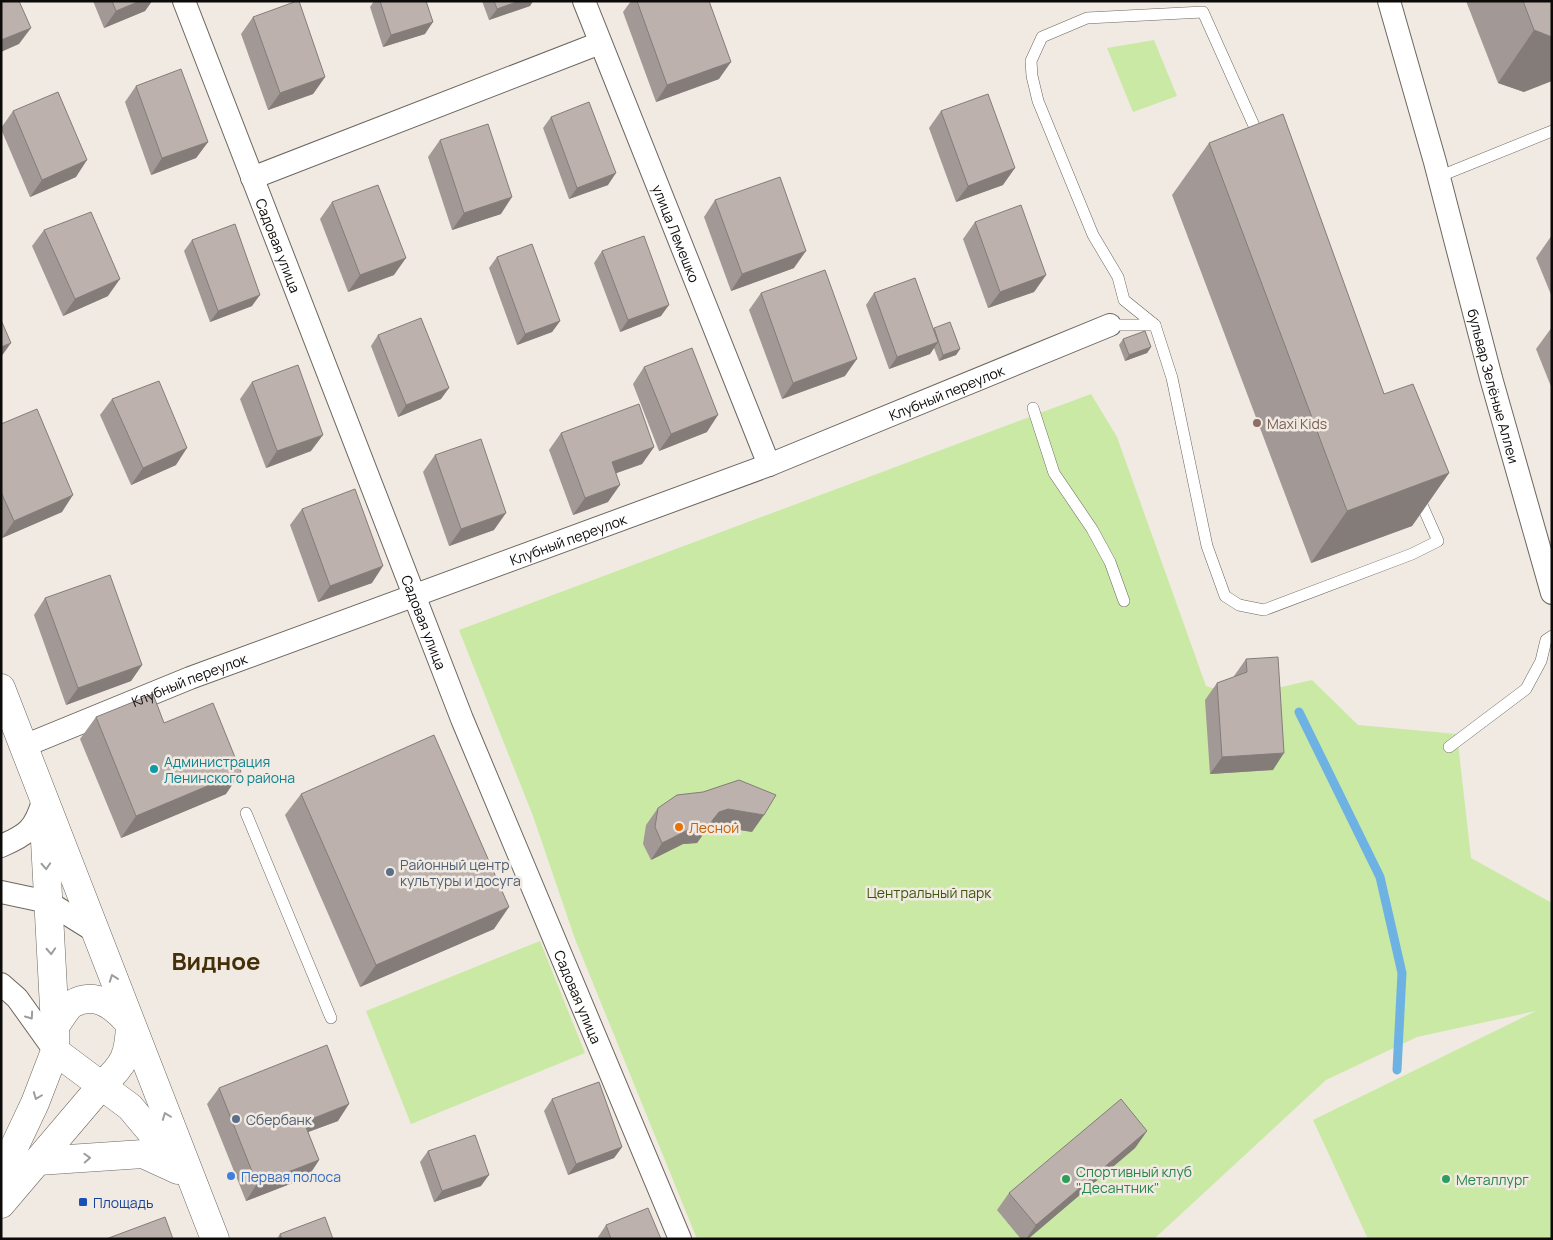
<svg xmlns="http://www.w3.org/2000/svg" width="1553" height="1240" viewBox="0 0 1553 1240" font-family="Manrope,sans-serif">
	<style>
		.green { fill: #cae9a5 }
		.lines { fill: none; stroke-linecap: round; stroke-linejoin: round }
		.stream { stroke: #6eb2e4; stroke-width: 9 }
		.service-casing { stroke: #6c665f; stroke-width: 12 }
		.minor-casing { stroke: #6c665f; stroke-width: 24 }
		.tertiary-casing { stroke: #6c665f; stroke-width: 29 }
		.service { stroke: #fff; stroke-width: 11 }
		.minor { stroke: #fff; stroke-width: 22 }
		.tertiary { stroke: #fff; stroke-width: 28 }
		.wall { fill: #a29895 }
		.shaded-wall { fill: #847c79 }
		.building { fill: #bcb1ad; stroke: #847c79 }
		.oneway { stroke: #9e9d9d }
		.education-dot { fill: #8d6e63; stroke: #f1eae2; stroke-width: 2 }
		.culture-dot { fill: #0f9aa8; stroke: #f1eae2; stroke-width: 2 }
		.food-dot { fill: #e8710a; stroke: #f1eae2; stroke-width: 2 }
		.service-dot { fill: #5c6f8a; stroke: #f1eae2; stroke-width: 2 }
		.shop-dot { fill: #3f7fe0; stroke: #f1eae2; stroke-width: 2 }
		.leisure-dot { fill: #2e9e5b; stroke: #f1eae2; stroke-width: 2 }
		.transit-dot { fill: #1a4fb4; stroke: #f1eae2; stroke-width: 2 }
		.labels { text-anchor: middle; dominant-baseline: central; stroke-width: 5; stroke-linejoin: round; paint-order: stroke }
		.street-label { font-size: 14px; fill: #0d0b09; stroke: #f1eae2 }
		.education-label { font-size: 14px; fill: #785e54; stroke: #f1eae2; text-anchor: start }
		.culture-label { font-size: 14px; fill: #0d838f; stroke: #f1eae2; text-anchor: start }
		.food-label { font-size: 14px; fill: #c56008; stroke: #f1eae2; text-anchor: start }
		.service-label { font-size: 14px; fill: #4e5e75; stroke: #f1eae2; text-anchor: start }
		.park-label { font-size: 14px; fill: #3d580a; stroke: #f1eae2 }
		.leisure-label { font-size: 14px; fill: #27864d; stroke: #f1eae2; text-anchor: start }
		.shop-label { font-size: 14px; fill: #366cbe; stroke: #f1eae2; text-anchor: start }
		.transit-label { font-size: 14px; fill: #164399; stroke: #f1eae2; text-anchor: start }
		.town-label { font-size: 24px; font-weight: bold; fill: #452f09; stroke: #f1eae2 }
	</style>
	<rect width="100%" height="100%" fill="#f1eae2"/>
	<g class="green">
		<path d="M1154 40 1177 96 1133 112 1107 48Z"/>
		<path d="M1091 394 1117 437 1206 686 1239 697 1312 680 1358 725 1457 734 1471 858 1552 903V1239H1368L1313 1120 1536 1011 1417 1037 1326 1080 1154 1239H697L575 939 533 816 459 630Z"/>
		<path d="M540 941 585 1053 411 1124 366 1011Z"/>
	</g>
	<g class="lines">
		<path class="stream" d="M1299 712 1380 877 1402 973 1397 1070"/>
		<g class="service-casing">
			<g id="service">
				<path d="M1438 177 1552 131"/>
				<path d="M1110 325H1155L1124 300 1118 277 1093 235 1038 101 1032 76 1031 61 1042 37 1087 18 1203 12 1260 139"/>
				<path d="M1155 325 1172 378 1207 546 1225 596 1239 605 1264 610 1412 554 1438 541 1418 496"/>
				<path d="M1033 408 1054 473 1092 529 1110 562 1124 601"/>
				<path d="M1449 747 1526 689 1541 661 1546 640 1552 636"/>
				<path d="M246 813 331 1018"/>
			</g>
		</g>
		<g class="minor-casing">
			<g id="minor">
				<path id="s1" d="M184 1 462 719 680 1239"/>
				<path id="s2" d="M584 1 769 465"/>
				<path id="s3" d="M1389 1 1435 162 1491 378 1552 593"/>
				<path d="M252 178 600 43"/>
				<path id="s4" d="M24 746 190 678 769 465 1110 325"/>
				<path d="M1 846C27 835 35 829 43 801"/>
				<path d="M1 892 48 902 96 932"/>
				<path d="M1 984 17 998 55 1051"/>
			</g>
		</g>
		<g class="tertiary-casing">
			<g id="tertiary">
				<path d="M1 688 215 1239"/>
				<path d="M55 1051 130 1107 177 1163"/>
				<path d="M38 1161 143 1154 178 1170"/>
				<path d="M1 1175 35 1103 55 1051V1026L44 822"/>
				<path d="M1 1204 102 1085C125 1064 129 1055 130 1024 115 1007 96 990 72 1004 66 1008 60 1020 55 1026"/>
			</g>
		</g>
		<use href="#service" class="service"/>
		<use href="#minor" class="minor"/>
		<use href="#tertiary" class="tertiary"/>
	</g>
	<g class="wall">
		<path d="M93 1H152L145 11 104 28Z"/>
		<path d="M374 1H426L425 34 383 47 370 7Z"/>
		<path d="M482 1H533L530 6 489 20Z"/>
		<path d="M631 1H709L719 79 656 102 623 12Z"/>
		<path d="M1466 1H1552L1524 92 1498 83Z"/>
		<path d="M253 17 325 77 313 94 268 110 241 34Z"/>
		<path d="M136 86 208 142 196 158 151 175 125 102Z"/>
		<path d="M13 111 76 177 30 197 1 129V128Z"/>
		<path d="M941 111 1003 185 956 202 929 128Z"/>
		<path d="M551 117 608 185 569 199 543 128Z"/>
		<path d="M440 140 501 214 452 230 428 157Z"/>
		<path d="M1209 143 1384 394 1449 473 1412 526 1311 563 1172 195Z"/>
		<path d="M715 200 794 268 731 291 704 217Z"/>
		<path d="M332 202 394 275 348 292 320 219Z"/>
		<path d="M975 222 1046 275 1034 292 988 308 963 239Z"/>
		<path d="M44 230 108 296 63 316 32 246Z"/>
		<path d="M1552 235V297L1536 258Z"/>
		<path d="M192 240 252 306 210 322 184 251Z"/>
		<path d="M602 251 661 316 620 332 594 263Z"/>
		<path d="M497 257 560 321 552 332 517 345 489 268Z"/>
		<path d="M761 293 845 376 782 399 749 310Z"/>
		<path d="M874 293 933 329 960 349 956 355 939 361 934 348 930 354 889 369 866 305Z"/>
		<path d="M1552 327V389L1536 349Z"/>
		<path d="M378 335 441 399 398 417 371 346Z"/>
		<path d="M1123 339 1151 347 1147 353 1125 361 1119 345Z"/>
		<path d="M644 367 707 432 659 451 633 384Z"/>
		<path d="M252 382 311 451 266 468 240 399Z"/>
		<path d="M112 399 176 465 131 485 100 415Z"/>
		<path d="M1 424 62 512 2 538 1 536Z"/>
		<path d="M561 433 654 447 642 464 616 473 608 502 573 515 549 450Z"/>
		<path d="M435 455 494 530 449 546 423 472Z"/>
		<path d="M302 509 372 583 318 602 290 525Z"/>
		<path d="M45 598 142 665 131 681 66 705 34 615Z"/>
		<path d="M1246 659 1273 770 1210 774 1205 700 1217 683 1234 677V676Z"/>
		<path d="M96 717 164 723 226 794 121 838 80 739Z"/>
		<path d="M301 794 494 929 360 987 285 815Z"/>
		<path d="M658 808 752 832 716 826 707 829 697 843 683 844 651 860 643 844 646 825Z"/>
		<path d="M219 1088 338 1121 308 1132 319 1160 308 1177 246 1201 207 1104Z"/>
		<path d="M552 1099 622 1147 614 1158 568 1175 544 1111Z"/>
		<path d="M1147 1131 1135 1148 1028 1239H1021L997 1210 1009 1193Z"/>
		<path d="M428 1151 481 1186 434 1202 420 1162Z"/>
		<path d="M606 1225 661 1239H598V1237Z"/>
		<path d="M280 1234 333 1239H277Z"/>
	</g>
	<g class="shaded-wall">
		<path d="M140 1H152L145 11 104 28 116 11Z"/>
		<path d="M519 1H533L530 6 489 20 497 9Z"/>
		<path d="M433 22 425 34 383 47 391 35Z"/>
		<path d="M31 28 19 44 1 52V40Z"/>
		<path d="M1534 30 1552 37V81L1524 92 1498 83Z"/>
		<path d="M731 62 719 79 656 102 667 85Z"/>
		<path d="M325 77 313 94 268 110 280 93Z"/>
		<path d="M208 142 196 158 151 175 162 158Z"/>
		<path d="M87 160 76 177 30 197 42 180Z"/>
		<path d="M1015 168 1003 185 956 202 968 186Z"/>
		<path d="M616 173 608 185 569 199 577 188Z"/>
		<path d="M512 197 501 214 452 230 464 213Z"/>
		<path d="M806 251 794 268 731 291 742 274Z"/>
		<path d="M406 258 394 275 348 292 360 275Z"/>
		<path d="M1046 275 1034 292 988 308 1000 292Z"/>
		<path d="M120 279 108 296 63 316 75 299Z"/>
		<path d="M260 295 252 306 210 322 218 311Z"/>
		<path d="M669 305 661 316 620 332 628 320Z"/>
		<path d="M560 321 552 332 517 345 525 334Z"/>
		<path d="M938 342 930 354 889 369 897 357Z"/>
		<path d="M11 343 1 357V347Z"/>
		<path d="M1151 347 1147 353 1125 361 1129 355Z"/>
		<path d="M960 349 956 355 939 361 943 355Z"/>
		<path d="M857 359 845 376 782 399 793 383Z"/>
		<path d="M449 388 441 399 398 417 406 405Z"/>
		<path d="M718 415 707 432 659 451 671 434Z"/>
		<path d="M323 435 311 451 266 468 277 451Z"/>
		<path d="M654 447 642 464 600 479 612 462Z"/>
		<path d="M187 448 176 465 131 485 143 468Z"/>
		<path d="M1449 473 1412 526 1311 563 1347 511Z"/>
		<path d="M620 485 608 502 573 515 585 498Z"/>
		<path d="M73 495 62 512 2 538 14 521Z"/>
		<path d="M506 513 494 530 449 546 461 529Z"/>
		<path d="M383 566 372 583 318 602 330 586Z"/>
		<path d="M142 665 131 681 66 705 78 688Z"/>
		<path d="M1284 753 1273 770 1210 774 1222 757Z"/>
		<path d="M241 772 226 794 121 838 136 816Z"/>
		<path d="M728 809 764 815 752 832 716 826 707 829 697 843 683 844 651 860 662 843 719 812Z"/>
		<path d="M509 907 494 929 360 987 376 965Z"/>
		<path d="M349 1104 338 1121 292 1138 304 1122Z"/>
		<path d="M1147 1131 1135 1148 1028 1239H1026L1036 1225Z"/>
		<path d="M622 1147 614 1158 568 1175 576 1164Z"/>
		<path d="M319 1160 308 1177 246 1201 257 1184Z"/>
		<path d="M489 1175 481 1186 434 1202 442 1191Z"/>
	</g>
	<g class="building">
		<path d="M1 1H19L31 28 1 40Z"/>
		<path d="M112 1H140L116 11Z"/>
		<path d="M297 1H299L325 77 280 93 253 17Z"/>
		<path d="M380 1H426L433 22 391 35Z"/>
		<path d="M494 1H519L497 9Z"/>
		<path d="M637 1H709L731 62 667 85Z"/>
		<path d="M1523 1H1552V37L1534 30Z"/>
		<path d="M181 69 208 142 162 158 136 86Z"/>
		<path d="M58 92 87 160 42 180 13 111Z"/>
		<path d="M988 94 1015 168 968 186 941 111Z"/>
		<path d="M589 102 616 173 577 188 551 117Z"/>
		<path d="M1283 114 1384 394 1413 384 1449 473 1347 511 1209 143Z"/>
		<path d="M488 124 512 197 464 213 440 140Z"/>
		<path d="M780 177 806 251 742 274 715 200Z"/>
		<path d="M378 185 406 258 360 275 332 202Z"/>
		<path d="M1021 205 1046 275 1000 292 975 222Z"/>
		<path d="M91 212 120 279 75 299 44 230Z"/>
		<path d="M235 224 260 295 218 311 192 240Z"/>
		<path d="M644 236 669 305 628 320 602 251Z"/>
		<path d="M532 244 560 321 525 334 497 257Z"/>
		<path d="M825 270 857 359 793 383 761 293Z"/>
		<path d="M915 278 938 342 897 357 874 293Z"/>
		<path d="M421 318 449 388 406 405 378 335Z"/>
		<path d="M1 320 11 343 1 347Z"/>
		<path d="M950 322 960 349 943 355 934 328Z"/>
		<path d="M1145 331 1151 347 1129 355 1123 339Z"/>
		<path d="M692 348 718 415 671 434 644 367Z"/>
		<path d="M298 365 323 435 277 451 252 382Z"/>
		<path d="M159 381 187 448 143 468 112 399Z"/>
		<path d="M639 404 654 447 612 462 620 485 585 498 561 433Z"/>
		<path d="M37 409 73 495 14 521 1 492V424Z"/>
		<path d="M481 439 506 513 461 529 435 455Z"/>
		<path d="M355 489 383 566 330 586 302 509Z"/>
		<path d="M110 575 142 665 78 688 45 598Z"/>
		<path d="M1278 657 1284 753 1222 757 1217 683 1247 672 1246 659Z"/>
		<path d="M153 694 164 723 213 703 241 772 136 816 96 717Z"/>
		<path d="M434 735 509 907 376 965 301 794Z"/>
		<path d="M739 780 776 795 764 815 728 809 719 812 708 826 694 827 662 843 655 827 658 808 677 795 703 792Z"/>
		<path d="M327 1045 349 1104 304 1122 319 1160 257 1184 219 1088Z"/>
		<path d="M599 1082 622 1147 576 1164 552 1099Z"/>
		<path d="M1121 1099 1147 1131 1036 1225 1009 1193Z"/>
		<path d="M475 1135 489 1175 442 1191 428 1151Z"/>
		<path d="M648 1208 661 1239H611L606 1225Z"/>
		<path d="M165 1217 173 1239H106Z"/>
		<path d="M325 1217 333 1239H282L280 1234Z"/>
	</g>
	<defs><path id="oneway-chevron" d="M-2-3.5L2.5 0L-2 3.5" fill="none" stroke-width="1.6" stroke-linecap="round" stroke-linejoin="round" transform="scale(1.25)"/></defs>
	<g class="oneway">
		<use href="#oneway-chevron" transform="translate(46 866) rotate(87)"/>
		<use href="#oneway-chevron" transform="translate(51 951) rotate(87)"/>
		<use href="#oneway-chevron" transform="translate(113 978) rotate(-110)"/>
		<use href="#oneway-chevron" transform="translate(30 1016) rotate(55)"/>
		<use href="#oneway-chevron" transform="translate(37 1096) rotate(111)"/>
		<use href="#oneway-chevron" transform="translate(166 1116) rotate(-111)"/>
		<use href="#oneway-chevron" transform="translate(87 1158) rotate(-3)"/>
	</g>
	<circle class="education-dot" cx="1257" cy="423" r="5"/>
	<circle class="culture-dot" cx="154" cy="769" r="5"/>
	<circle class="food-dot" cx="679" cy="827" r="5"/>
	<g class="service-dot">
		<circle cx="390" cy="872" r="5"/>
		<circle cx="236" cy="1119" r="5"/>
	</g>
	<circle class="shop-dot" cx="231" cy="1176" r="5"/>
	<g class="leisure-dot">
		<circle cx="1066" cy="1179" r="5"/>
		<circle cx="1446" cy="1179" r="5"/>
	</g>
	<rect class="transit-dot" x="78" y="1197" width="10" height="10" rx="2.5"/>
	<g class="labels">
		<g class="street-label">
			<text stroke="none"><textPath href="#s2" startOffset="250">улица Лемешко</textPath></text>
			<text stroke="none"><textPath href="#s1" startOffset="262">Садовая улица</textPath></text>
			<text stroke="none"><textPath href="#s3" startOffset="399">бульвар Зелёные Аллеи</textPath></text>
			<text stroke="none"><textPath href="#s4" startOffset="988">Клубный переулок</textPath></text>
			<text stroke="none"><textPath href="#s4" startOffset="582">Клубный переулок</textPath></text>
			<text stroke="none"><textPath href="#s1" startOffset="666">Садовая улица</textPath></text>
			<text stroke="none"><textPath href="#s4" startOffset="178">Клубный переулок</textPath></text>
			<text stroke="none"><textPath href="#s1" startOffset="1071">Садовая улица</textPath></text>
		</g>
		<g class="education-label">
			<text x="1267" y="423">Maxi Kids</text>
		</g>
		<g class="culture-label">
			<text x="164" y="761">Администрация<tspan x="164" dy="16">Ленинского района</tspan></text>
		</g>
		<g class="food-label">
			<text x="689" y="827">Лесной</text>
		</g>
		<g class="service-label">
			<text x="400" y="864">Районный центр<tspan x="400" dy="16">культуры и досуга</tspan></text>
			<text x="246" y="1119">Сбербанк</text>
		</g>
		<g class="park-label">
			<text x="929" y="892">Центральный парк</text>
		</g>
		<g class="leisure-label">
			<text x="1076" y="1171">Спортивный клуб<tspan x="1076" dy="16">"Десантник"</tspan></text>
			<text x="1456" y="1179">Металлург</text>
		</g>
		<g class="shop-label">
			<text x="241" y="1176">Первая полоса</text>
		</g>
		<g class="transit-label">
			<text x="93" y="1202">Площадь</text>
		</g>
		<g class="town-label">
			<text x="216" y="960">Видное</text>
		</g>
	</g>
	<rect width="1553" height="1240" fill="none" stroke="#0d0b09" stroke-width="5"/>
</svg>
